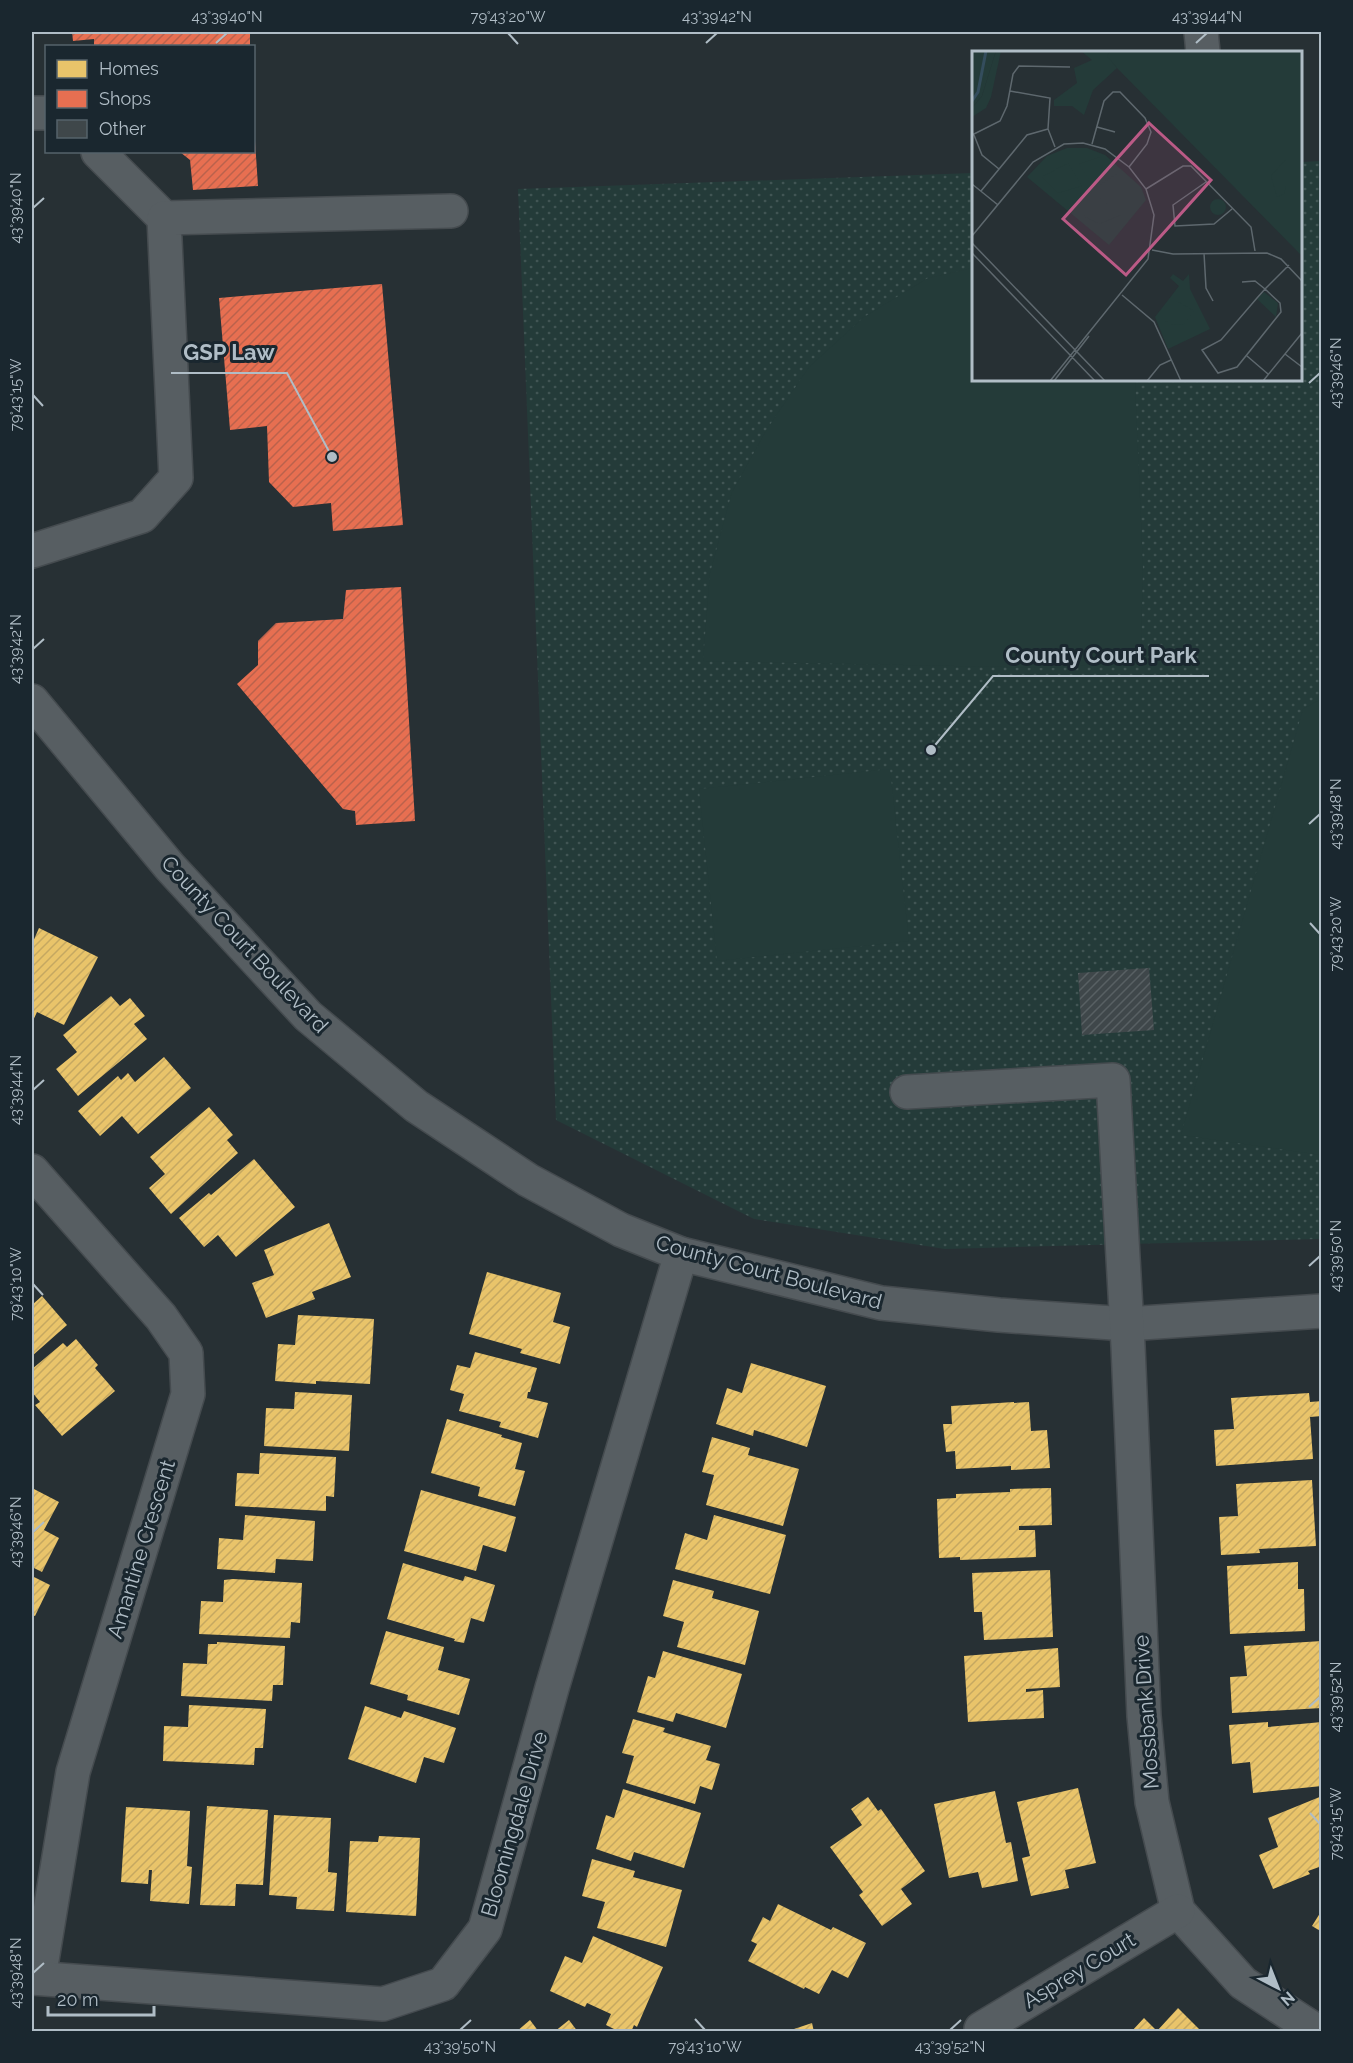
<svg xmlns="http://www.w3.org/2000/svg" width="1353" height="2063" viewBox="0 0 1353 2063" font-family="Raleway,sans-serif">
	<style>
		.park { fill: url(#park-dots) }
		.garden { fill: #243b39 }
		.homes { fill: url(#homes-hatch) }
		.shops { fill: url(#shops-hatch) }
		.building { fill: url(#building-hatch) }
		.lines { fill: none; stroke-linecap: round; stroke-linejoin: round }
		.minor-casing { stroke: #454b4f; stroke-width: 36 }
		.minor { stroke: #575e62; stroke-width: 33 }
		.ticks { fill: none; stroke: #b0bdc6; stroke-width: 2 }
		.labels { text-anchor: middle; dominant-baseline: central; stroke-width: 6; stroke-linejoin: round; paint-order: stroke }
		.street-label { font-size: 21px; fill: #b0bdc6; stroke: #1a272f }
		.inset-river { fill: none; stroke: #344d5d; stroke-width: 3 }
		.inset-road { fill: none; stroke: #5e686e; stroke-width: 1.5 }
		.view { fill: #bb5a86; fill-opacity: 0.15; stroke: #bb5a86; stroke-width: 3 }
		.inset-edge { fill: none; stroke: #b0bdc6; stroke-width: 3 }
		.leader { fill: none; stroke: #b0bdc6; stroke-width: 2 }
		.callout-dot { fill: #b0bdc6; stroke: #1a272f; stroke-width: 2 }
		.callout-label { font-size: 22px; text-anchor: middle; font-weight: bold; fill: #b0bdc6; stroke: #1a272f; stroke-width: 6; stroke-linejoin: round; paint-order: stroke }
		.neatline { fill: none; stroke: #b0bdc6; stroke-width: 2 }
		.ticks-label { font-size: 15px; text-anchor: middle; fill: #b0bdc6 }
	</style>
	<defs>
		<pattern id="park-dots" width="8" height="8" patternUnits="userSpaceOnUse" patternTransform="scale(1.5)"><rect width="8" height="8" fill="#243b39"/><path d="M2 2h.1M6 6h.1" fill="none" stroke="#415554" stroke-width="1.8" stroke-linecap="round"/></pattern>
		<pattern id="homes-hatch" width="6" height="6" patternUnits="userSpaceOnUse" patternTransform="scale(1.5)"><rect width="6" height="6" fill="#e9c46a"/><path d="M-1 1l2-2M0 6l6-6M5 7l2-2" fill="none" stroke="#c5a861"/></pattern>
		<pattern id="shops-hatch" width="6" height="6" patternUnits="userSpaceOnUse" patternTransform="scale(1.5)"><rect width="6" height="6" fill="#e76f51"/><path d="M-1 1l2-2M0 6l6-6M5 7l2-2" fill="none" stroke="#ba624c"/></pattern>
		<pattern id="building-hatch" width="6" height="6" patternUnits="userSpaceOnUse" patternTransform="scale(1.5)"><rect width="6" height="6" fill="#3f474a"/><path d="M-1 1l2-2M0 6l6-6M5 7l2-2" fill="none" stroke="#586063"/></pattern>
	</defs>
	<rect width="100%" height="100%" fill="#273034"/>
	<path class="park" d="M1321 161V1239L945 1249 754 1219 556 1120 518 189 973 173 974 380H1300L1301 162Z"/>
	<g class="garden">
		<path d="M973 268 974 380H1135L1143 569 1141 644 1122 662 1050 668 703 661 710 573 732 492 767 429 809 367 864 317 928 278Z"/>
		<path d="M1321 699V1155L1181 1135 1303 709Z"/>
		<path d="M890 769 909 941 717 961 699 789Z"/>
	</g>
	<g class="homes">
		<path d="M39 928 98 957 64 1025 37 1012 32 1023V944Z"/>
		<path d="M111 996 120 1006 130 998 145 1016 134 1024 147 1039 78 1096 56 1069 77 1052 63 1035Z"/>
		<path d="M164 1057 191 1088 138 1134 122 1116 100 1136 78 1111 118 1076 121 1080 128 1073 135 1082Z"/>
		<path d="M209 1107 233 1135 227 1140 238 1153 171 1214 149 1188 165 1174 150 1157Z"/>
		<path d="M254 1159 295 1207 236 1257 218 1235 204 1247 179 1218 209 1193 211 1195Z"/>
		<path d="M329 1223 351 1277 312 1292 315 1299 266 1318 252 1283 274 1275 264 1250Z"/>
		<path d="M487 1272 561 1293 553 1322 570 1327 560 1364 520 1353 522 1349 469 1334Z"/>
		<path d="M42 1296 67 1325 32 1356V1305Z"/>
		<path d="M298 1315 374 1319 370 1384 316 1381V1384L275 1381 278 1344 295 1345Z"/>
		<path d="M76 1339 98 1365 95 1368 115 1391 62 1436 35 1405 40 1402 32 1392V1369L63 1343 67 1347Z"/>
		<path d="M475 1352 537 1368 530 1392H528L527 1398 548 1403 538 1438 499 1427 501 1422 459 1411 464 1394 450 1390 457 1365 470 1368Z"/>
		<path d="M751 1363 826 1386 807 1447 754 1430 753 1436 716 1424 727 1388 742 1393Z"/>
		<path d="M295 1392 352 1395 349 1451 264 1446 266 1408 294 1409Z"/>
		<path d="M1309 1393 1310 1402 1322 1401V1416L1310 1417 1313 1459 1216 1466 1214 1430 1234 1429 1231 1398Z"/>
		<path d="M1014 1402V1403L1029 1402 1031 1431 1047 1430 1050 1468 1011 1470V1466L956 1469 955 1451 946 1452 943 1424H952L951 1406Z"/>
		<path d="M447 1419 502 1435 501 1437 522 1443 515 1469 525 1471 515 1506 478 1496 480 1487 431 1473Z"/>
		<path d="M712 1437 750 1448 748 1455 799 1469 783 1526 706 1505 714 1475 702 1472Z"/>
		<path d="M260 1453 336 1457 334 1497 326 1496V1511L235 1506 237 1473 259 1474Z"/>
		<path d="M1312 1480 1316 1546 1259 1549 1260 1553 1221 1555 1219 1517 1238 1516 1236 1484Z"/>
		<path d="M32 1488 59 1502 44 1530 59 1538 42 1572 32 1567Z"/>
		<path d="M1051 1488 1052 1525 1019 1526V1530H1035L1036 1557 960 1560V1557L939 1558 937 1499 956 1498V1494L1010 1492V1489Z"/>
		<path d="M421 1490 516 1517 506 1552 483 1545 476 1571 404 1551Z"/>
		<path d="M245 1515 315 1521 313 1561 276 1559 275 1573 217 1569 219 1538 243 1540Z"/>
		<path d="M714 1515 786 1535 770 1594 675 1569 685 1533 707 1540Z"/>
		<path d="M1298 1562V1589H1304L1305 1631 1230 1634 1227 1566Z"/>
		<path d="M403 1563 463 1581 465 1576 495 1585 484 1622 471 1618 464 1643 454 1641 455 1639 387 1619Z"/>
		<path d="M1050 1570 1053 1637 984 1640 982 1612H974L972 1573Z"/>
		<path d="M32 1576 50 1585 35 1616 32 1615Z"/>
		<path d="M233 1579 302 1583 300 1623 291 1622 290 1638 199 1634 201 1601 223 1602 224 1580Z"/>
		<path d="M673 1580 714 1591 712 1598 759 1611 745 1665 677 1647 684 1622 663 1616Z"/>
		<path d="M386 1631 444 1647 438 1670 470 1679 459 1715 407 1700 408 1695 370 1684Z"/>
		<path d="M1322 1641V1708L1232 1713 1230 1677 1247 1676 1244 1646Z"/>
		<path d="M217 1642 285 1646 283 1685H273L272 1701 181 1696 183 1663 207 1664 208 1644H217Z"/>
		<path d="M1058 1648 1060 1687 1026 1689V1692L1043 1690 1044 1718 968 1722 964 1656Z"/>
		<path d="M663 1651 742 1674 726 1728 676 1713 673 1722 637 1712 648 1676 655 1678Z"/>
		<path d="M189 1705 266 1709 263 1748H255L254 1765 163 1761 164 1726 188 1727Z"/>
		<path d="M365 1706 401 1718 404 1711 456 1728 444 1763 424 1757 416 1783 348 1759Z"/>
		<path d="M633 1719 665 1728 663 1732 711 1746 706 1760 720 1764 712 1790 700 1786 695 1804 626 1783 634 1756 622 1753Z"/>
		<path d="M1268 1722V1727L1322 1722V1786L1253 1793 1250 1762 1232 1764 1229 1725Z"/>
		<path d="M1078 1788 1096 1863 1065 1870 1069 1888 1031 1896 1022 1858 1030 1856 1017 1802Z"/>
		<path d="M623 1789 701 1813 684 1868 634 1852 631 1861 596 1849 606 1815 614 1818Z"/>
		<path d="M995 1791 1006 1843 1011 1842 1018 1881 982 1888 978 1872 949 1878 934 1804Z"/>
		<path d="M1322 1796V1866L1308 1871 1310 1874 1273 1889 1259 1855 1278 1847 1268 1818Z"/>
		<path d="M868 1797 878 1811 881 1809 925 1871 901 1889 912 1904 882 1926 859 1895 863 1892 830 1847 862 1825 851 1809Z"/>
		<path d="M207 1806 268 1810 263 1885 236 1884 235 1906 200 1905Z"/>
		<path d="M126 1807 190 1811 187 1866 192 1867 189 1904 150 1901 152 1870H149L148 1884 121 1882Z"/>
		<path d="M274 1815 331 1818 328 1872 337 1873 334 1911 296 1909 297 1897 269 1895Z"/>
		<path d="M379 1836 420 1838 416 1916 346 1912 350 1841 378 1842Z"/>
		<path d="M592 1859 635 1871 633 1877 682 1890 666 1947 597 1928 605 1902 582 1896Z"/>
		<path d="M778 1904 831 1930 833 1927 866 1943 848 1978 832 1970 819 1994 805 1987 804 1989 748 1961 757 1944 751 1941 763 1917 770 1921Z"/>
		<path d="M1322 1910V1932L1312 1926Z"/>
		<path d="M593 1936 663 1967 637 2027 634 2025 631 2032H620L606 2025 611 2014 587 2003 585 2007 550 1991 565 1956 582 1963Z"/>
		<path d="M1178 2008 1202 2032H1131L1144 2018 1157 2031Z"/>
		<path d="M530 2020 539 2032H516Z"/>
		<path d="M569 2020 578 2032H554Z"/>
		<path d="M812 2023 814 2032H788V2031Z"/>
	</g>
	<g class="shops">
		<path d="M72 32H250V46H94V39L73 41Z"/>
		<path d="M254 141H255L258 186 193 190 190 160 180 152H254Z"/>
		<path d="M382 284 403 525 333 531 331 503 293 507 269 482 267 426 230 430 219 298Z"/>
		<path d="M401 587 415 821 356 825 355 811 343 809 237 684 258 665V641L276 623 343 619 346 590Z"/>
	</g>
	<path class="building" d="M1149 968 1154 1030 1082 1035 1078 973Z"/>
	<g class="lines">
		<g class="minor-casing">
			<g id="minor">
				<path d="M1201 32 1203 52"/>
				<path d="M32 113H46"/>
				<path d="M98 152 164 218"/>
				<path d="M32 551 142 516 176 478 164 218 451 211"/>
				<path d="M32 701 170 867 308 1016 416 1106 528 1180 621 1230 681 1254 881 1303 999 1315 1127 1324 1322 1311"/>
				<path d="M907 1092 1113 1080 1128 1346 1144 1716 1152 1802 1178 1911 1243 1983 1318 2032"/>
				<path d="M32 1171 161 1317 186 1353 188 1394 73 1772 39 1978"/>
				<path d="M32 1978 383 2004 443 1984 485 1929 552 1688 681 1254"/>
				<path d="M981 2029 1178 1911"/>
			</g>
		</g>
		<use href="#minor" class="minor"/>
	</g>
	<path class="ticks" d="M508 33 518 44M216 43 227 33M706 43 717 33M1196 43 1207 33M33 208 44 198M1309 383 1320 373M33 395 43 406M33 649 44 639M1309 824 1320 814M1310 923 1320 934M33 1090 44 1080M1309 1266 1320 1256M33 1284 43 1295M33 1532 44 1522M1309 1707 1320 1697M1310 1813 1320 1824M33 1973 44 1963M695 2019 705 2030M460 2030 471 2020M950 2030 961 2020"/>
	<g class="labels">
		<g class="street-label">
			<text transform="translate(245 944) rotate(47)">County Court Boulevard</text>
			<text transform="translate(769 1272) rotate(15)">County Court Boulevard</text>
			<text transform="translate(141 1549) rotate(-73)">Amantine Crescent</text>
			<text transform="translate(1146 1712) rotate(-94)">Mossbank Drive</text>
			<text transform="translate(514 1824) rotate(-74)">Bloomingdale Drive</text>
			<text transform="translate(1079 1970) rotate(-31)">Asprey Court</text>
		</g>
	</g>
	<g transform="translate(972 51)">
		<rect width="330" height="330" fill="#273034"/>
		<path d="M0 0H24L10 45 0 57ZM138 0H330V205L145 17 134 5Z" fill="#243b39"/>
		<path d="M314 108V135L312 143 305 146 299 125Z" fill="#243b39"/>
		<path d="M24 0H29L19 46 14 57 0 66V57L10 45ZM109 0H138L135 5 145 17 121 39 112 64 100 55H82V49L105 32 102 17 120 9ZM95 97H115L133 104 169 136 174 149 137 194 55 126 75 105ZM238 156a8 8 0 1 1 16 0a8 8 0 1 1-16 0ZM201 223 211 230 217 223 218 238 238 278 196 298 183 266 207 235 198 227ZM292 241 306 252 304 266 285 248Z" fill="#243b39"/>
		<path d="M128 106 146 122 123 137 107 113ZM96 112 110 135 86 142 70 126ZM129 147 149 164 127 173 112 165ZM205 250 222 260 212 273 199 274 190 267Z" fill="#243b39"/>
		<path class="inset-river" d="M0 50 6 41 14 0"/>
		<path class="inset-road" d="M38 40 78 47 76 78 83 96M125 76 143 81M0 84 28 70 35 55 41 23 47 15 98 16M2 84 10 104 27 118M120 93 132 50 141 41H148L173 67 179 81 175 93 157 116M234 131 201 154 203 175 242 173 260 158M0 133 26 154M174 138 211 115H219L279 176 283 200M9 140 55 84 76 78M0 185 61 111 92 93 111 92 133 98 157 116 174 138 182 164 176 208 78 330M0 192 133 330M180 199 201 203 295 202 309 208 330 230M0 202 123 330M232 202 234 237 241 250M270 231 283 230 293 238 308 252 309 261 265 316 246 322 230 299 249 289 285 247 293 238 317 214M150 244 182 271 209 330M313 303 330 316M275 305 296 323M82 330 117 285M175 330 188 314 199 309M291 330 330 282"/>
		<path class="view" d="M177 72 239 129 154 224 91 168Z"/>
		<rect width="330" height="330" class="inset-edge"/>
	</g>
	<path class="leader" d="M332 457L287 373H171M931 750L993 676H1209"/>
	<g class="callout-dot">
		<circle cx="332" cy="457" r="6"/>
		<circle cx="931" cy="750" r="6"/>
	</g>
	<g class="callout-label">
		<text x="229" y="360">GSP Law</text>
		<text x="1101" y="663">County Court Park</text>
	</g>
	<rect width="1353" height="2063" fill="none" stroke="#1a272f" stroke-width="66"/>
	<rect x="45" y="45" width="210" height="108" fill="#1a272f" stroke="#56636b" stroke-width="1.5"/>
	<rect x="57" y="60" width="30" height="18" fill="#e9c46a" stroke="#56636b" stroke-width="1.5"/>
	<text x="99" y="75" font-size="18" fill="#b0bdc6">Homes</text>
	<rect x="57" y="90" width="30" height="18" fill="#e76f51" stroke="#56636b" stroke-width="1.5"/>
	<text x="99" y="105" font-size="18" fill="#b0bdc6">Shops</text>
	<rect x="57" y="120" width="30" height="18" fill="#3f474a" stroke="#56636b" stroke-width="1.5"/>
	<text x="99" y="135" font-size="18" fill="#b0bdc6">Other</text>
	<g transform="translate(1278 1988) rotate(138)" stroke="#1a272f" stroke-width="4.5" paint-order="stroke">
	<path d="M0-4.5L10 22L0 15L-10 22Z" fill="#b0bdc6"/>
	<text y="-9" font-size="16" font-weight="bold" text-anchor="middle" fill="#b0bdc6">N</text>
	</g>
	<path d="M48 2006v9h106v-9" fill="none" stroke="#b0bdc6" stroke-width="3"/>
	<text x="57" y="2006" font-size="18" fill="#b0bdc6" stroke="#1a272f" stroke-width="4.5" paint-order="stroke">20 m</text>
	<rect x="33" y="33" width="1287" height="1997" class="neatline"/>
	<g class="ticks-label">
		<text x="227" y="22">43°39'40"N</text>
		<text x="508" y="22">79°43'20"W</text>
		<text x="717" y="22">43°39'42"N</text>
		<text x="1207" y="22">43°39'44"N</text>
		<text transform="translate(16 208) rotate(-90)" y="5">43°39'40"N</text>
		<text transform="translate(1336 373) rotate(-90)" y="5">43°39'46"N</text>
		<text transform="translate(16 395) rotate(-90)" y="5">79°43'15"W</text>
		<text transform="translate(16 649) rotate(-90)" y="5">43°39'42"N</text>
		<text transform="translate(1336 814) rotate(-90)" y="5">43°39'48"N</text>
		<text transform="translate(1336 934) rotate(-90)" y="5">79°43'20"W</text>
		<text transform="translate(16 1090) rotate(-90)" y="5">43°39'44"N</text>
		<text transform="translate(1336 1256) rotate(-90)" y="5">43°39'50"N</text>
		<text transform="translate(16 1284) rotate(-90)" y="5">79°43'10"W</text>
		<text transform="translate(16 1532) rotate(-90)" y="5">43°39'46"N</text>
		<text transform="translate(1336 1697) rotate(-90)" y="5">43°39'52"N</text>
		<text transform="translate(1336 1824) rotate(-90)" y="5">79°43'15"W</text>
		<text transform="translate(16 1973) rotate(-90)" y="5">43°39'48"N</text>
		<text x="460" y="2052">43°39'50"N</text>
		<text x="705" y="2052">79°43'10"W</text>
		<text x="950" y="2052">43°39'52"N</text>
	</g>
</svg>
